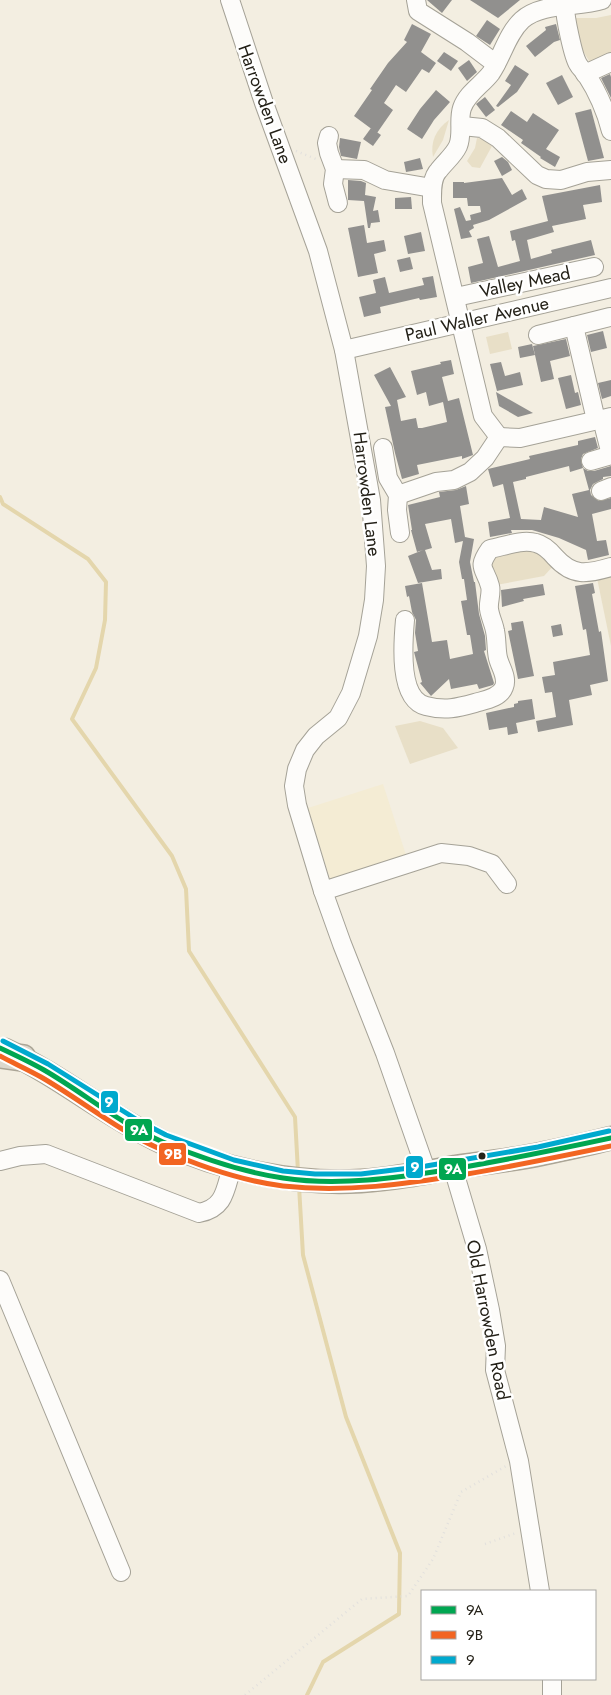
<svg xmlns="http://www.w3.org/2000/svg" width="611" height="1695" viewBox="0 0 611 1695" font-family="Jost,sans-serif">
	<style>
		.built { fill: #f4ecd4 }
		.green { fill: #e8dfc7 }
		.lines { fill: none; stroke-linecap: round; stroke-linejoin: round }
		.stream { stroke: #e4d6ac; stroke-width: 4 }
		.building { fill: #91908e }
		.minor-casing { stroke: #a5a297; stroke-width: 20 }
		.major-casing { stroke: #aba596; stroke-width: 25 }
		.highway-casing { stroke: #aba596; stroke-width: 28 }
		.path { stroke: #e2e0dd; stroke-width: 2.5; stroke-dasharray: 1 4; stroke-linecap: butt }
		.minor { stroke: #fdfcfa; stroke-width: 18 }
		.major { stroke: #e9e6df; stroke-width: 22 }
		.highway { stroke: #dbd7cd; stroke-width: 25 }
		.bus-1-casing { stroke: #fff; stroke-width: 9 }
		.bus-2-casing { stroke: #fff; stroke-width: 9 }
		.bus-3-casing { stroke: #fff; stroke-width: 9 }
		.bus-1 { stroke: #00a651; stroke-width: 5 }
		.bus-2 { stroke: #f26522; stroke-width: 5 }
		.bus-3 { stroke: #00a9ce; stroke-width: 5 }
		.bus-dot { fill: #242118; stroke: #fff; stroke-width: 2 }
		.labels { text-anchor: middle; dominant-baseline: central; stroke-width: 5; stroke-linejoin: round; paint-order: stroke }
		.street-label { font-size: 18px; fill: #242118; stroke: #fff }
		.line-badge { stroke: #fff; stroke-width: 2 }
		.badge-label { font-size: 14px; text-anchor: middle; font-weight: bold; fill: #fff }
	</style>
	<rect width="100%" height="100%" fill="#f3eee1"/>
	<path class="built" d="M383 784 406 855 330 879 308 808Z"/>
	<g class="green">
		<path d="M611 15V58L592 66 582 49 575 18H596Z"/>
		<path d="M449 120 443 140 433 157C430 142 436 129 449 120Z"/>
		<path d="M477 138 485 139 492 146 480 168 472 167 467 161 475 148Z"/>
		<path d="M508 332 512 349 490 354 486 337Z"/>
		<path d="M506 550H536L555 564 544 576 496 585 490 560Z"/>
		<path d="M611 575V646L597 578Z"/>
		<path d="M420 721 443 728 458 748 410 764 395 726Z"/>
	</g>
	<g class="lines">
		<g class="stream">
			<path d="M0 497 3 504 88 559 106 582 105 620 96 668 72 719 172 856 186 889 189 951 295 1117 298 1172"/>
			<path d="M299 1186 303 1255 346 1417 400 1553 399 1614 323 1662 307 1695"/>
		</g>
	</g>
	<g class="building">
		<path d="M427 0H452L442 13Z"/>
		<path d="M470 0H520L498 18Z"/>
		<path d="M487 20 500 29 490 45 476 36Z"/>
		<path d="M412 24 431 34 421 52 436 63 429 73 422 69 406 92 396 85 384 103 393 110 377 133 354 116 372 90 370 89 388 63 407 42 404 40Z"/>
		<path d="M556 24 560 40 554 42 535 57 526 46 546 30 545 27Z"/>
		<path d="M444 52 458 61 451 71 437 61Z"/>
		<path d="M469 60 477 72 467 81 458 68Z"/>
		<path d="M515 65 529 74 517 92 498 107 496 106 511 85 505 81Z"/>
		<path d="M610 74 611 77V98L601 78Z"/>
		<path d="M562 75 573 97 558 105 546 83Z"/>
		<path d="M436 90 450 102 434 120 422 139 407 129 420 109Z"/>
		<path d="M485 97 495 110 486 117 476 104Z"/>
		<path d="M591 109 604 158 588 161 575 113Z"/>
		<path d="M511 111 527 122 533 113 559 130 546 149 560 157 555 167 540 158 541 157 521 143 523 140 501 125Z"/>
		<path d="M371 128 381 135 373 146 363 139Z"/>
		<path d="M340 138 361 142 357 159 341 156 339 147Z"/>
		<path d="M502 157 508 162 512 170 502 176 494 161Z"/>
		<path d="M420 158 423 169 406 172 404 162Z"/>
		<path d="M502 178 512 195 522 189 527 199 489 220 473 225 474 228 469 231 472 237 461 239 454 209 460 207 466 221 471 220 470 215 481 212 480 206H468L467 198H453V182H464V183Z"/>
		<path d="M348 180 361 181 366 183 365 195 376 197 373 211 378 210 380 222 371 223 370 228H368L364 201 348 200Z"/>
		<path d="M600 185 602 202 583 205 586 219 552 226 554 232 527 240 531 259 552 253 551 250 591 240 595 255 471 283 468 267 483 263 477 239 489 236 498 267 520 261 515 240 512 241 510 231 548 221 542 196Z"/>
		<path d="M411 197 412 209H395V198Z"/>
		<path d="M364 225 367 243 384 240 386 251 374 254 378 273 358 277 348 228Z"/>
		<path d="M421 232 425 251 408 254 404 236Z"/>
		<path d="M410 257 413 269 400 272 397 260Z"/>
		<path d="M433 276 437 297 420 300 419 298 380 307 381 313 364 317 359 297 376 293 373 280 385 277 389 293 424 285 422 278Z"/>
		<path d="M603 331 607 348 591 352 587 335Z"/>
		<path d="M566 339 570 356 550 361 554 379 541 382 533 346Z"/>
		<path d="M532 344 535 355 520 358 518 347Z"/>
		<path d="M451 360 454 374 442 377 448 401 459 398 473 455 462 459V456L417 465 419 474 402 479 395 453 385 407 391 406 374 375 390 367 406 397 397 400 401 421 416 418 418 428H422L447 422 443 402 429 406 426 392 417 395 411 371 441 364 440 362Z"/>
		<path d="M501 362 505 376 520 372 523 385 497 391 490 364Z"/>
		<path d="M571 375 575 393 578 392 581 405 566 409 558 378Z"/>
		<path d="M611 380V396L602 399 598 383Z"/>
		<path d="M496 392 533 413 518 417 499 406Z"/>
		<path d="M595 437 598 448 583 454 581 459 583 468 570 472 569 466 526 477V479L513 482 521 519 541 520 544 507 578 517 572 494 589 490 583 468 588 471H594L611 466V476L603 477V479L593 484 590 490 591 495 599 501 611 498V509L592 514 597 541 606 540 609 555 588 560 586 550 559 538 532 530H511L512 533 490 537 488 522 510 518 503 484 493 487 488 469 530 459 529 456 578 445V441Z"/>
		<path d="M466 486 469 504 460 506 465 537 474 539 470 562 474 582H475L479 614 485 636 486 650 484 651 494 683 493 685 479 689 477 684 451 689 449 679 431 696 420 683 422 682 414 652 418 651 415 633 416 620 412 612 409 596 407 597 405 586 422 583 432 642 447 640 450 659 473 654 470 635H467L461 601 467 600 464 579H462L459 562 463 541 455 543 451 519 425 524 432 548 425 550 432 570 441 569 442 579 418 583 408 556 423 550 417 552 411 530H412L408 505 440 497 439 492 456 490Z"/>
		<path d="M593 583 595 593 592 594 599 632 601 631 608 681 590 685 592 695 569 700 573 725 538 732 536 721 556 717 552 692 545 693 542 677 555 675 553 662 590 655 586 629 583 630 575 586Z"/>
		<path d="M543 584 545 595 523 599 524 601 502 607 501 590Z"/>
		<path d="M523 621 534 676 518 679 508 631 512 630 511 623Z"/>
		<path d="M561 624 563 635 553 637 551 626Z"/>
		<path d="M532 699 535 719 516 723 518 733 508 735 507 727 489 730 486 713 514 707V704L518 703V701Z"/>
	</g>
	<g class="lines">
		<g class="minor-casing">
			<g id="minor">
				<path d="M230 0 264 103 318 251 344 350 371 500 376 566 374 600 368 636 351 693 338 718 316 736 305 750 297 769 294 786 297 805 323 891 342 944 385 1053 427 1173"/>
				<path d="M416 0 418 11 467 42 496 64"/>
				<path d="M565 7C565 17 573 56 578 64 580 68 583 70 586 74 597 91 606 111 611 131"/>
				<path d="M585 74 611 62"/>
				<path d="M462 126 482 128 498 138 537 175 546 179 561 180 587 172 611 170"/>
				<path d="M329 136 327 143 329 153 335 169 333 184 338 203"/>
				<path d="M335 169 364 170 385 180 432 188"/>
				<path d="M456 297 594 267"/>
				<path d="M574 326 596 420"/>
				<path d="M538 335 610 317"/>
				<path d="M344 350 611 288"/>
				<path d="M499 437 483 416 432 203C432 192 431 178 439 170 445 162 454 155 458 146 463 134 458 120 462 108 467 93 482 85 491 73 502 57 507 34 522 20 542 2 578 8 602 0"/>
				<path d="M499 437 520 438 611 417"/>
				<path d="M383 448 388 478 398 495 397 510 400 533"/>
				<path d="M591 461 611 455 602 419"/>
				<path d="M601 491 611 487"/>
				<path d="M398 495 436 482 454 480 470 472 485 458 499 437"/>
				<path d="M405 620C403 642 398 699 426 706 445 711 457 708 475 703 485 700 500 698 504 687 508 677 500 667 498 658 496 649 497 640 495 631 494 624 490 617 489 609 488 602 492 593 490 586 485 567 476 569 490 549 505 546 522 539 536 543 544 545 550 551 555 557 573 577 587 574 611 567"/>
				<path d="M323 891 441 853 469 856 492 864 507 884"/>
				<path d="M0 1161 20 1156 46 1154 199 1213C225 1208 225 1190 232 1167"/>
				<path d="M453 1168 477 1249 490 1310 496 1346 495 1370 519 1461 540 1591"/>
				<path d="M0 1280 121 1572"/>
				<path d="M552 1695V1679"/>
			</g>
		</g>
		<g class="major-casing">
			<path id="major" d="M5 1050C61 1076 107 1116 162 1142 223 1170 294 1185 361 1181 393 1179 424 1173 455 1167 483 1163 512 1160 541 1154 564 1149 588 1144 611 1138"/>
		</g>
		<g class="highway-casing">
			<path id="highway" d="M0 1055 23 1058"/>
		</g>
		<g class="path">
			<path d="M296 151 316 159"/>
			<path d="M485 1544 516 1533"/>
			<path d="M245 1695 362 1599 408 1596 433 1559 461 1492 506 1466"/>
		</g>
		<use href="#minor" class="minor"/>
		<use href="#major" class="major"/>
		<use href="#highway" class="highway"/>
		<g class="bus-1-casing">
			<path id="bus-1" d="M0 1048C15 1055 30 1062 44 1070 84 1093 120 1124 163 1142 201 1158 242 1172 283 1178 341 1187 401 1177 459 1168 510 1159 560 1149 611 1138"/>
		</g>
		<g class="bus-2-casing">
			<path id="bus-2" d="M0 1056C13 1063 27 1069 41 1077 81 1100 117 1130 160 1149 197 1165 242 1181 283 1186 345 1193 406 1184 467 1174 515 1166 563 1156 611 1146"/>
		</g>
		<g class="bus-3-casing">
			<path id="bus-3" d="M3 1041 48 1064 139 1121 166 1135 234 1160 283 1171 315 1174H361L426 1166 538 1147 609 1131"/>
		</g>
		<use href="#bus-1" class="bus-1"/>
		<use href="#bus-2" class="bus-2"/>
		<use href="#bus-3" class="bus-3"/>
	</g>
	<circle class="bus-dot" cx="482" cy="1156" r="4.5"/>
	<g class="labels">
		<g class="street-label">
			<text transform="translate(265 104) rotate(70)">Harrowden Lane</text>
			<text transform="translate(525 282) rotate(-12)">Valley Mead</text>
			<text transform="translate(477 319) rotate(-13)">Paul Waller Avenue</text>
			<text transform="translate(367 494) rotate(83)">Harrowden Lane</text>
			<text transform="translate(488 1320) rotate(79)">Old Harrowden Road</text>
		</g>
	</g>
	<g class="line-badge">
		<rect x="100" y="1090" width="19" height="24" rx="5" fill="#00a9ce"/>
		<rect x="124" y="1118" width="29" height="24" rx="5" fill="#00a651"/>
		<rect x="158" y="1142" width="29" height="24" rx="5" fill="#f26522"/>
		<rect x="405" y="1155" width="19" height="24" rx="5" fill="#00a9ce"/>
		<rect x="438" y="1157" width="29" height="24" rx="5" fill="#00a651"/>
	</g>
	<g class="badge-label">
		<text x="109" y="1107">9</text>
		<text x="139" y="1135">9A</text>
		<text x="173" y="1159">9B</text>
		<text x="415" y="1172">9</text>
		<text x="453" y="1174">9A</text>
	</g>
	<rect x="421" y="1590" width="175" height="90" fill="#ffffff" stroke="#a7a6a3"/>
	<rect x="431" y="1606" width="25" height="8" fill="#00a651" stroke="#a7a6a3"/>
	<text x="466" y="1615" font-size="15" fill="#242118">9A</text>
	<rect x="431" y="1631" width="25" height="8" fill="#f26522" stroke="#a7a6a3"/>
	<text x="466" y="1640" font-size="15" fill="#242118">9B</text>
	<rect x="431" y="1656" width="25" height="8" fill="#00a9ce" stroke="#a7a6a3"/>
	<text x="466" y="1665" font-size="15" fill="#242118">9</text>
</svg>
